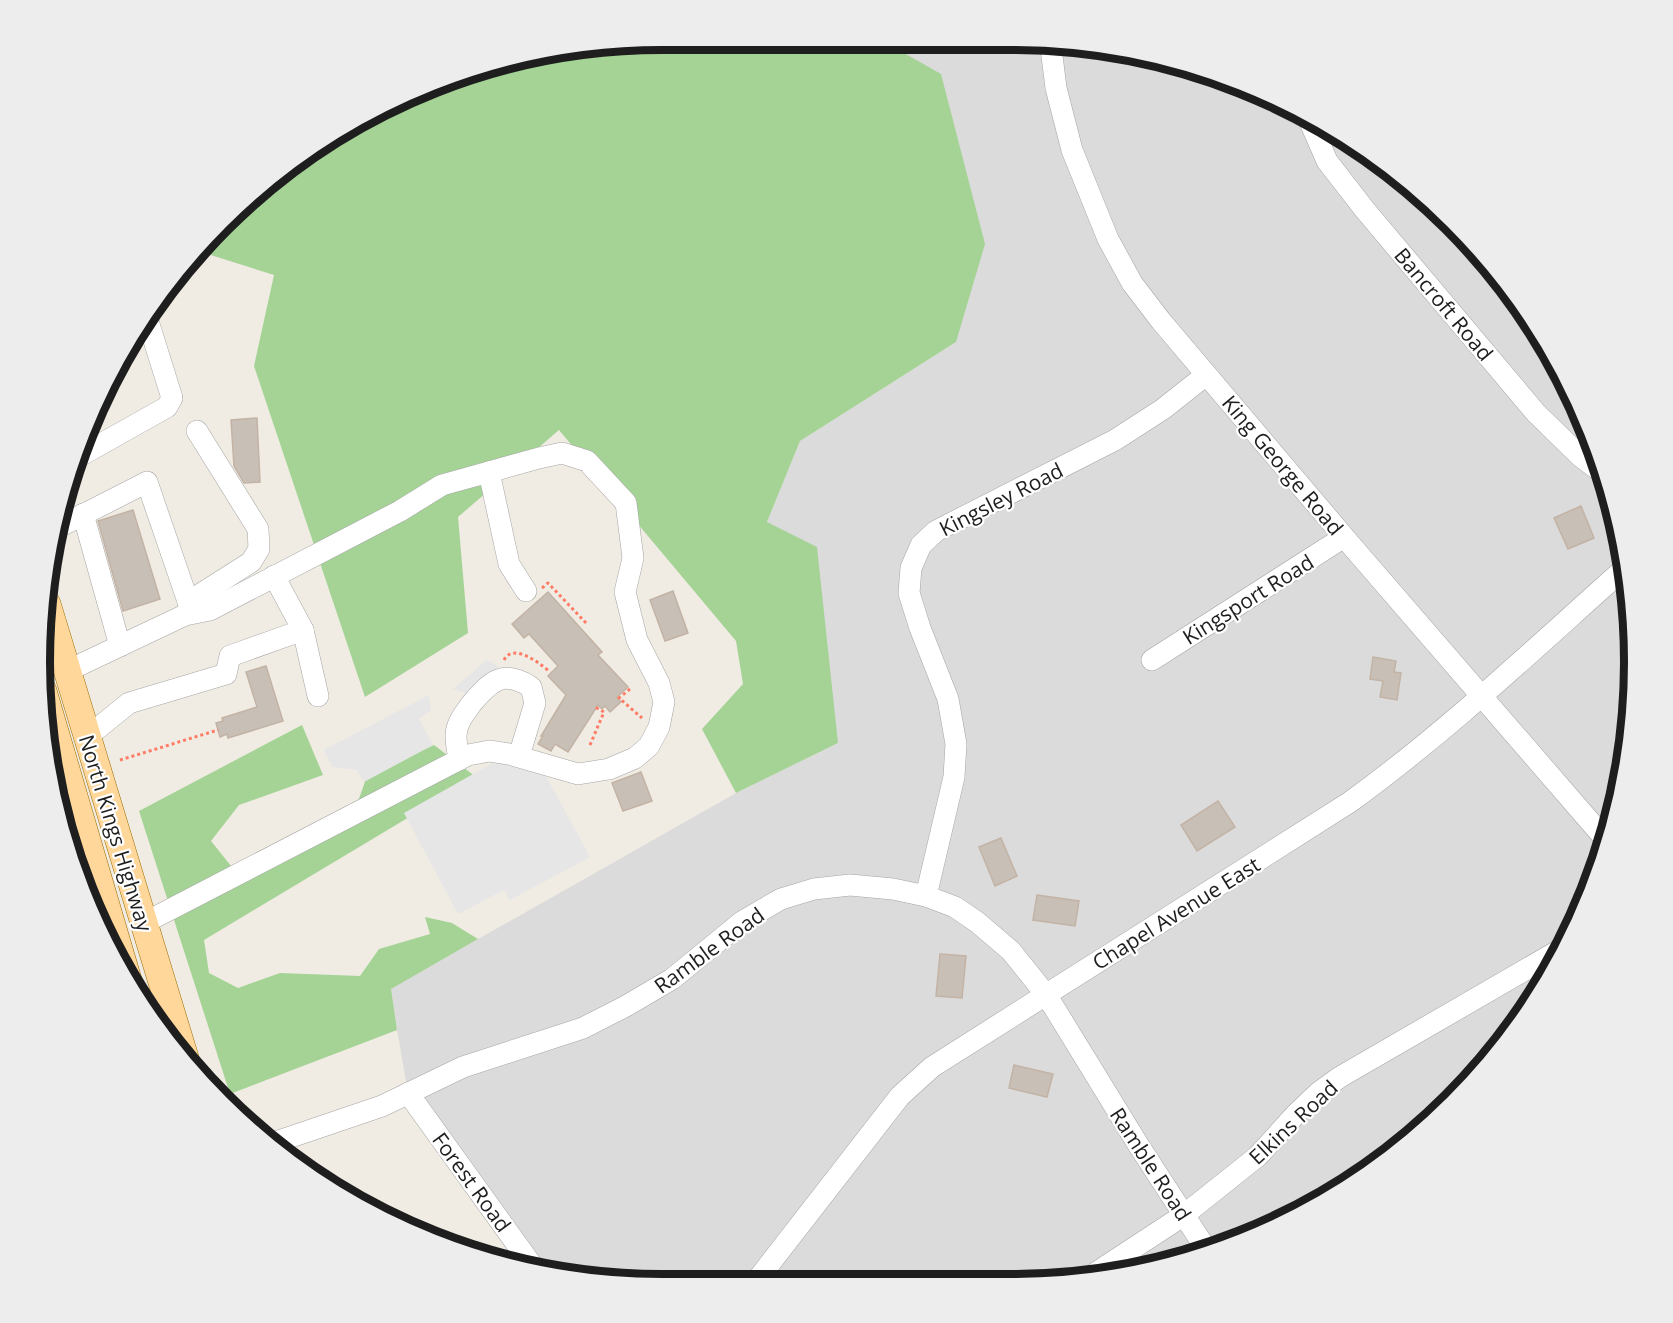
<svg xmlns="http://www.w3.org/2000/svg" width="1673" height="1323" viewBox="0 0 1673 1323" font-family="'Open Sans',sans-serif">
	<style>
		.residential { fill: #dcdbdb }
		.forest { fill: #a4d395 }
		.parking { fill: #e6e6e6 }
		.building { fill: #c8bfb6; stroke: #c3b3a5; stroke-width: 1.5 }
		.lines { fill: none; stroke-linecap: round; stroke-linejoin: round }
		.minor-casing { stroke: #a5a5a5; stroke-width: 22 }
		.major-casing { stroke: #996c00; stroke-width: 28 }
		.path { stroke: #ff7c66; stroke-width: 3; stroke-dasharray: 3 3; stroke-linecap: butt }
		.minor { stroke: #fff; stroke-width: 21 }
		.major { stroke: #ffd79a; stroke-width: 27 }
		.labels { text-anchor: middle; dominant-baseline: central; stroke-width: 4.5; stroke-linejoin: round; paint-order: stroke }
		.street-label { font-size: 21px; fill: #1e1e1e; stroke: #fff }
		.rim { fill: none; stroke: #1e1e1e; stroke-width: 8 }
	</style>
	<rect width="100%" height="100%" fill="#f0ece3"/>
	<path class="residential" d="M881 40H1052L1212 72 1323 123 1422 193 1505 282 1551 351 1601 462 1629 581 1633 703 1613 823 1570 937 1505 1041 1422 1130 1322 1201 1211 1251 1053 1283 661 1284 540 1272 408 1093 390 989 736 793 838 743 767 522 800 441 956 342 941 75Z"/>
	<g class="forest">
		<path d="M662 39 881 40 941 74 985 244 956 342 800 441 767 522 817 547 838 743 736 793 702 729 743 684 736 641 559 430 458 517 468 633 365 697 254 366 274 275 198 251 222 221 351 122 501 60Z"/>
		<path d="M302 725 323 775 239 805 211 841 243 881 350 824 367 776 434 745 476 777 204 940 209 973 238 988 280 973 360 976 379 949 430 934 425 917 452 923 478 939 391 989 397 1030 230 1094 139 811Z"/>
	</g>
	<g class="parking">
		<path d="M487 660 499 667 469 694 453 689Z"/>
		<path d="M429 695 431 710 419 719 433 745 364 782 357 770 332 767 324 750Z"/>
		<path d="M498 760 541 767 590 857 510 900 504 890 458 914 404 813Z"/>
	</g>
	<g class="building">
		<path d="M257 418 260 482 244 483 234 466 231 420Z"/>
		<path d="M1581 506 1594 538 1568 549 1554 518Z"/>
		<path d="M133 510 160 599 123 611 98 521Z"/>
		<path d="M673 591 688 633 665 641 650 600Z"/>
		<path d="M548 592 602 652 598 655 628 687 617 697 621 702 610 712 605 706 602 709 598 705 568 752 555 744 551 751 538 744 543 736H541L566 695 548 676 558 666 529 634 524 638 512 624Z"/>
		<path d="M1373 657 1396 661 1394 672 1401 673 1397 700 1380 697 1383 681 1370 679Z"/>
		<path d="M266 666 283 721 228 738 227 734 220 737 216 723 223 721 222 718 257 707 246 672Z"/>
		<path d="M641 772 652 801 623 811 612 783Z"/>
		<path d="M1218 801 1235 827 1197 851 1181 825Z"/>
		<path d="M1001 838 1017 876 995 886 979 847Z"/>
		<path d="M1037 895 1079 901 1075 926 1033 920Z"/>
		<path d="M940 954 966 956 962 998 936 996Z"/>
		<path d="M1014 1065 1053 1074 1047 1097 1009 1088Z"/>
	</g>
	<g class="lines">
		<g class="minor-casing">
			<g id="minor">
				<path d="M1050 40 1056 88 1072 150 1108 239 1132 283 1161 321 1344 537 1606 840"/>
				<path d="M1307 115 1327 161 1365 210 1536 413 1580 456 1604 474"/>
				<path d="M78 457 167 407 172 398 147 318"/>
				<path d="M489 472 509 564 526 591"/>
				<path d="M83 514 120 646"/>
				<path d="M57 528 147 482 192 613"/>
				<path d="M274 576 303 630 318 696"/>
				<path d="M188 602 251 562 259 549 258 529 197 431"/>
				<path d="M1152 660 1344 537"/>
				<path d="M67 671 185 615 210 610 400 511 442 485 539 458 562 453 587 461 626 503 633 558 625 592 637 640 659 683 664 702 659 727 649 746 635 758 609 769 578 774 509 754 489 751 468 755 144 923"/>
				<path d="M87 737 129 703 226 674 230 656 303 630"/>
				<path d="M459 760C458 752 456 744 456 736 456 723 465 713 472 703 491 681 503 669 531 687L535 703 519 756"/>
				<path d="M926 896 954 777 956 744 948 699 920 628 909 593 911 568 921 545 936 531 1115 440 1163 409 1206 375"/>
				<path d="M408 1093 536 1271"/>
				<path d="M270 1144 382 1106 463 1067 583 1028 626 1006 672 979 743 921 781 899 814 889 850 885 893 889 926 896 955 907 977 922 1011 951 1047 996 1139 1146 1208 1252"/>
				<path d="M1094 1274 1184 1215 1258 1156 1296 1114 1318 1093 1340 1077 1563 948"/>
				<path d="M754 1284 900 1096 932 1067 1350 802C1448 731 1536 647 1626 567"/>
			</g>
		</g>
		<g class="major-casing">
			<g id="major">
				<path d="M47 604 186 1061"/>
				<path d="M43 691 128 980"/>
			</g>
		</g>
		<g class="path">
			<path d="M542 588 548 583 587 624"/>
			<path d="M504 660C513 642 541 664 550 672"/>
			<path d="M630 689 619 698 642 718"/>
			<path d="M590 745 604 712 595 707"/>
			<path d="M120 760 218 730"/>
		</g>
		<use href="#minor" class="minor"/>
		<use href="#major" class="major"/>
	</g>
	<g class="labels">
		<g class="street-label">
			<text transform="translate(1444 304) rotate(50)">Bancroft Road</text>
			<text transform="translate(1283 465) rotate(50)">King George Road</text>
			<text transform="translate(1001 499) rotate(-27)">Kingsley Road</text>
			<text transform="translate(1248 599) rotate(-32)">Kingsport Road</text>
			<text transform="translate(116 833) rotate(73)">North Kings Highway</text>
			<text transform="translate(1176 913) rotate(-32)">Chapel Avenue East</text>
			<text transform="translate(709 950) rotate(-36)">Ramble Road</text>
			<text transform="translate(1293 1122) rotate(-43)">Elkins Road</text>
			<text transform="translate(1151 1164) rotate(57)">Ramble Road</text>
			<text transform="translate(472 1182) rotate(54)">Forest Road</text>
		</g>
	</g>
	<path d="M0 0H1673V1323H0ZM662 50H1012A612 612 0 0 1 1624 662V662A612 612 0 0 1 1012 1274H662A612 612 0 0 1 50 662V662A612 612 0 0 1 662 50Z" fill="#ededed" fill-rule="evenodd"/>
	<path class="rim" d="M662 50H1012A612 612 0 0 1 1624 662V662A612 612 0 0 1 1012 1274H662A612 612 0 0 1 50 662V662A612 612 0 0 1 662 50Z"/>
</svg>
